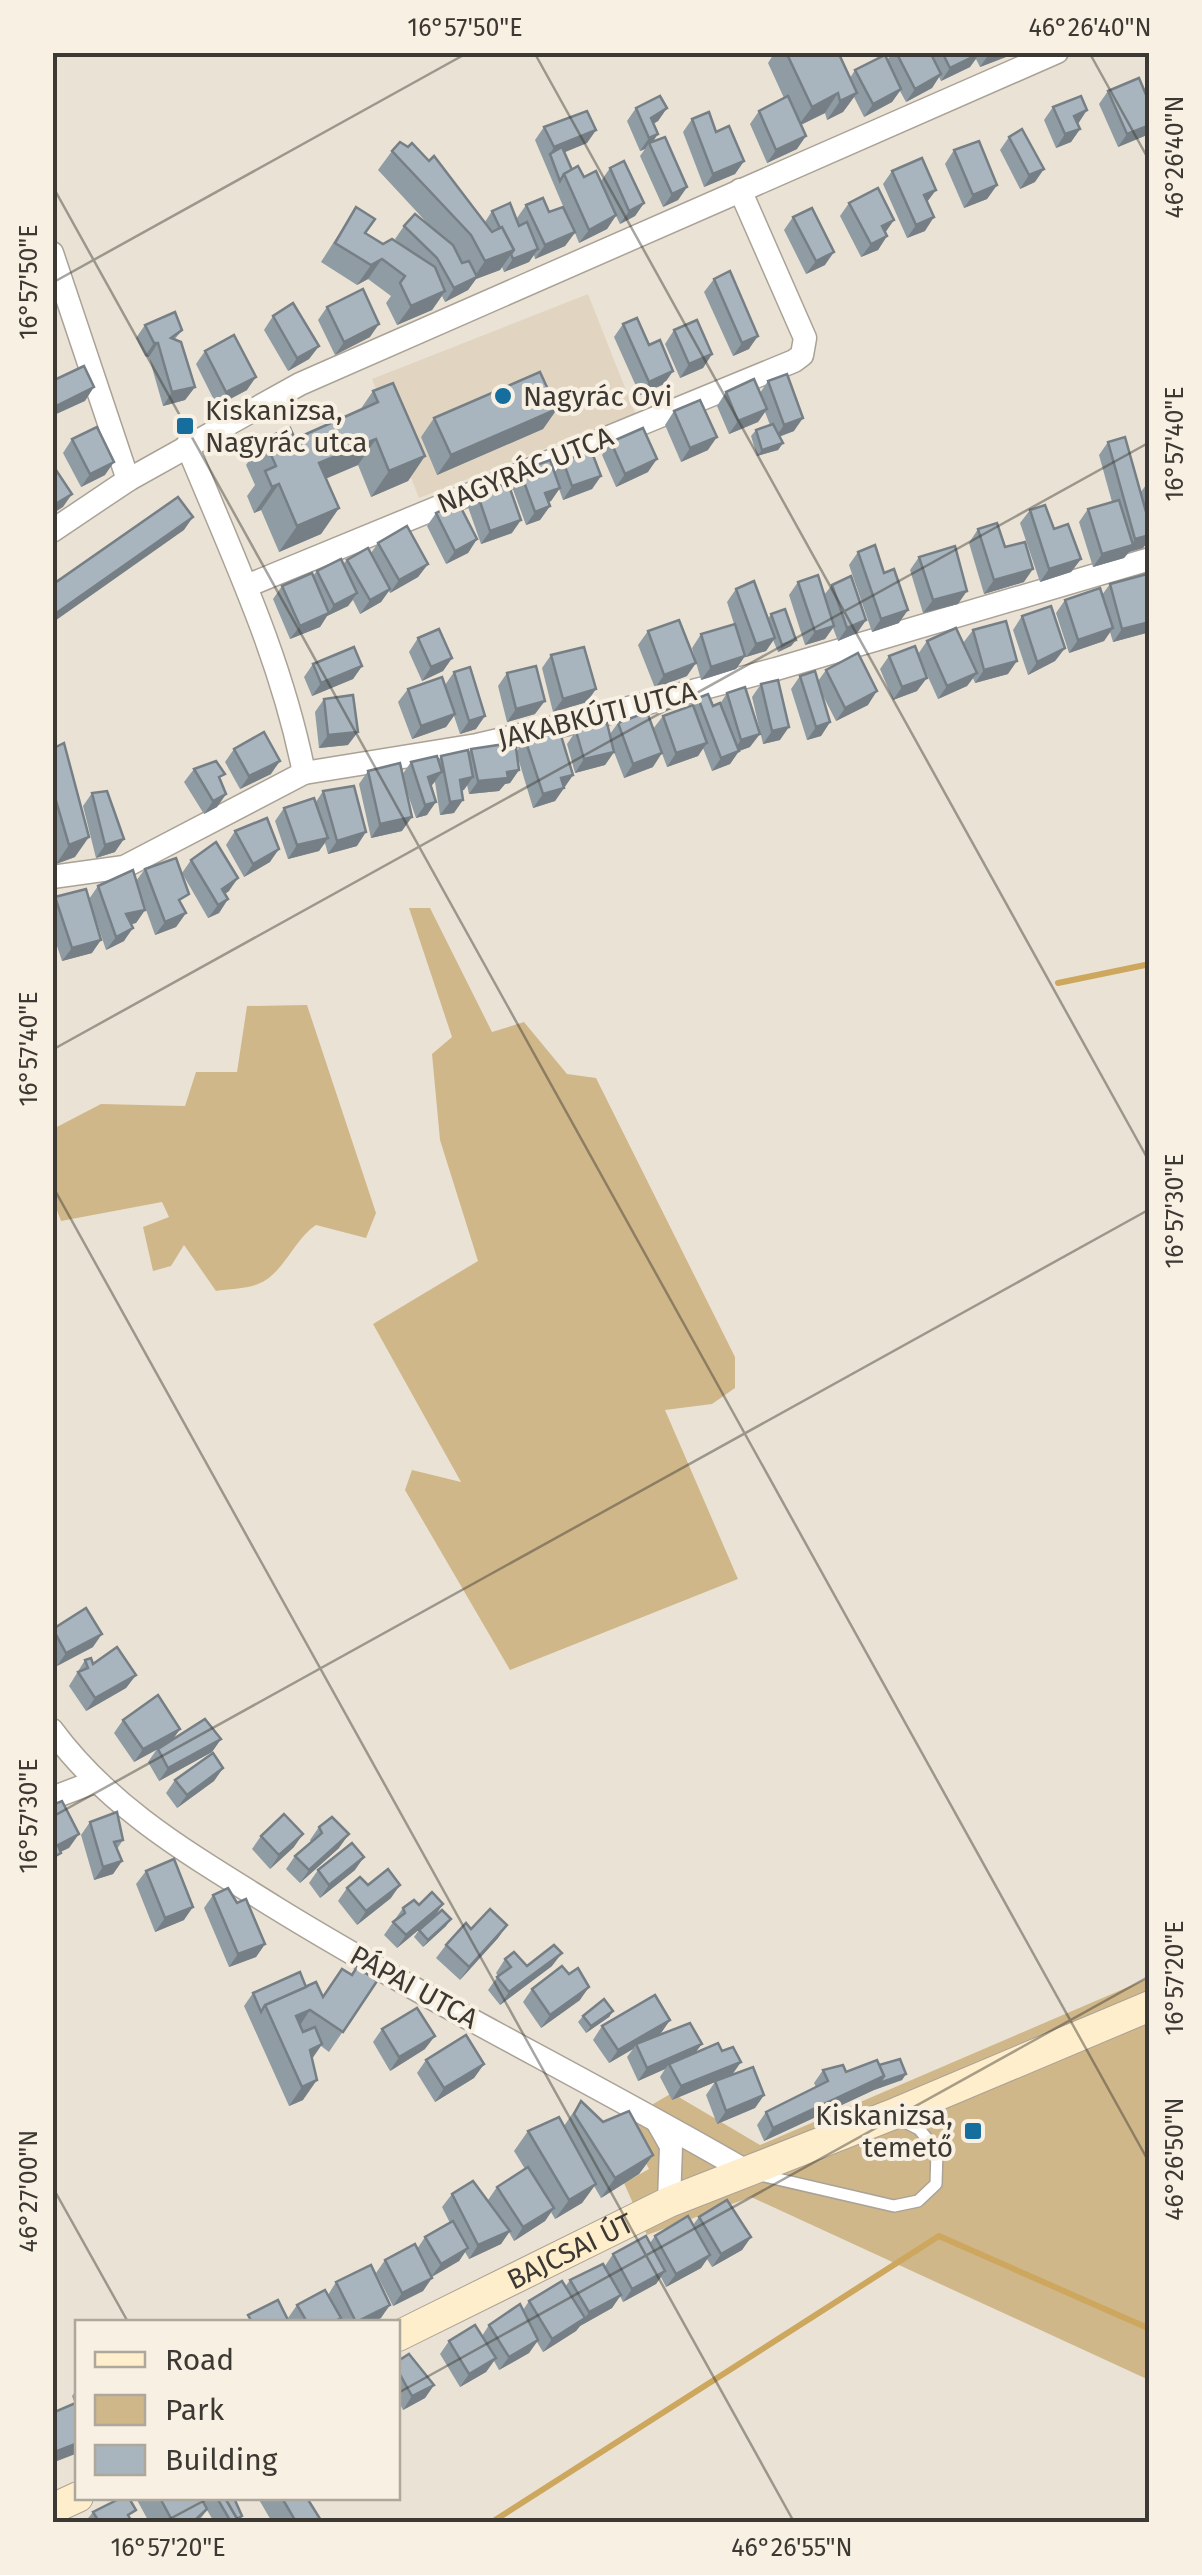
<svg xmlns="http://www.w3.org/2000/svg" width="1202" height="2575" viewBox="0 0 1202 2575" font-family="'Fira Sans',sans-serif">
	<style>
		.built { fill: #e1d5c1 }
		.green { fill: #d0b78a }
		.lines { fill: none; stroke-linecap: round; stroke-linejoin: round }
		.stream { stroke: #cda75e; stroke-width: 6 }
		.lane-casing { stroke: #aaa296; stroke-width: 14 }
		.street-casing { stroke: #aaa296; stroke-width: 25 }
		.secondary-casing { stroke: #aaa296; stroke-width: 32 }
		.lane { stroke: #fff; stroke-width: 11 }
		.street { stroke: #fff; stroke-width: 22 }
		.secondary { stroke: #fec; stroke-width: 30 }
		.wall { fill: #909ca3 }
		.shaded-wall { fill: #767f85 }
		.building { fill: #a8b5be; stroke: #767f85; stroke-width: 2.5 }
		.ticks { fill: none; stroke: #3c3934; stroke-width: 2.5; stroke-opacity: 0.45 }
		.poi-dot { fill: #156e9d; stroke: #f8f0e2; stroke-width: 4 }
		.labels { text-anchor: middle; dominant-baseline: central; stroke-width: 8; stroke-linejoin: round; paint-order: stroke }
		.poi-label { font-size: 28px; fill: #3c3934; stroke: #f8f0e2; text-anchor: start }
		.street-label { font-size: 28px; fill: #3c3934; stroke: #f8f0e2 }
		.neatline { fill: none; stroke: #3c3934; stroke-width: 4 }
		.ticks-label { font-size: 25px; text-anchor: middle; fill: #3c3934 }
	</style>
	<rect width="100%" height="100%" fill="#eae3d5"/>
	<path class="built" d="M588 294 635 413 419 498 372 379Z"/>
	<g class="green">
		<path d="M409 908H430L492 1032 524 1022 567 1074 596 1078 735 1357V1388L712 1404 665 1410 738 1579 510 1670 405 1490 412 1470 461 1482 373 1324 478 1261 440 1140 432 1054 452 1037Z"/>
		<path d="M307 1005 376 1213 366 1238 316 1225C293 1240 284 1274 258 1284 246 1289 229 1289 216 1291L184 1245 171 1266 153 1271 143 1227 169 1217 162 1202 61 1221 53 1200V1129L101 1104 185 1106 196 1072H237L247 1006Z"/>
		<path d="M1149 1978V2380L751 2197 647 2235 624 2183 649 2169 624 2121 672 2093 760 2145Z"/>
	</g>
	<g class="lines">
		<g class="stream">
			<path d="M1058 983 1150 964"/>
			<path d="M492 2522 939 2236 1150 2329"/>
		</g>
		<g class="lane-casing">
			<path id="lane" d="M760 2175 894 2206 918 2201 936 2184 937 2151 919 2129 895 2117"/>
		</g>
		<g class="street-casing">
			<g id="street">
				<path d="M52 253 128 480"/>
				<path d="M187 445C232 555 281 656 304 773"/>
				<path d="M52 531 128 480 300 384 1057 52"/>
				<path d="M249 585 794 361 802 355 805 338 740 190"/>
				<path d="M52 877 124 867 304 773 477 745 568 724 776 669 1150 559"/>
				<path d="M52 1730C111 1810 193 1856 276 1908 429 2002 591 2081 746 2171"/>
				<path d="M52 1798 94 1782"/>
				<path d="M658 2123 671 2146 669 2202"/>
			</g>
		</g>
		<g class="secondary-casing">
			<g id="secondary">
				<path id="s1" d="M398 2336 669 2202 891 2115 1150 2006"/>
				<path d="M52 2509 78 2497"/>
			</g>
		</g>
		<use href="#lane" class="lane"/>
		<use href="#street" class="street"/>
		<use href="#secondary" class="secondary"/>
	</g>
	<g class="wall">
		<path d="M775 52H786L850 78 855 70 887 60 893 52H1013L1011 55 980 67 976 59 970 67 941 81 939 77 932 88 906 102 900 91 892 102 864 117 854 97 843 112 827 120 825 113 801 125 797 149 767 163 750 124 759 111 784 98 768 63Z"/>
		<path d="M1108 91 1150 104V132L1147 135 1118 147 1099 104Z"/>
		<path d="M1053 107 1078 124 1080 129 1071 142 1056 148 1044 120Z"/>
		<path d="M636 108H667L658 121 654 123 653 141 687 187 678 200 663 207 640 156 645 149 640 151 627 121Z"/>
		<path d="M692 119 716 132 744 161 735 174 704 187 683 132Z"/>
		<path d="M544 127 596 130 587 143 564 152 573 170 584 177 601 181 610 168 644 203 635 216 620 224 616 216 607 229 579 243 575 233 565 246 535 259 534 255 529 262 504 272 502 267 500 270 476 279 468 290 445 302 442 296 432 310 397 325 386 303 391 296 368 279 357 285 321 262 356 207 365 233 383 244 401 245 395 239 404 226 431 227 378 170 392 151 485 222 492 211 519 226 517 218 526 205 549 212 574 232 535 140Z"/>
		<path d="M1009 137 1035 182 1020 189 1000 150Z"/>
		<path d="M954 150 997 185 987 199 964 208 945 164Z"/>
		<path d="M892 171 936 190 927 202 925 231 907 238 883 184Z"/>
		<path d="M849 203 885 232 887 236 878 250 861 257 840 216Z"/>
		<path d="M793 217 825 265 806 274 784 230Z"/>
		<path d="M714 279 749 349 733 356 704 292Z"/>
		<path d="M327 307 370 337 335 355 318 320Z"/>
		<path d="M273 316 319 346 309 359 288 371 264 330Z"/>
		<path d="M623 324 649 345 673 371 664 384 640 395 614 337Z"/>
		<path d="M145 325 182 330 175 339 195 387 185 400 163 406 149 357 145 356 136 338Z"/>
		<path d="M674 330 712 354 703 368 680 378 665 344Z"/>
		<path d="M205 351 247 390 217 406 196 364Z"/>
		<path d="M768 381 794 431 779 437 783 443 778 450 757 456 751 436 756 430 770 425 765 412 758 422 729 434 717 406 726 392 760 393Z"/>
		<path d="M373 391 425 456 408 481 371 497 358 465 326 478 339 508 321 534 279 552 261 510 254 513 247 496 255 485 246 465 264 439H295L360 410Z"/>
		<path d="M557 409 543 429 437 475 421 437 434 418Z"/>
		<path d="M674 411 708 450 681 462 665 425Z"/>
		<path d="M72 439 105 475 81 487 63 453Z"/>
		<path d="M611 442 648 472 616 487 602 455Z"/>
		<path d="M1108 442 1140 493 1150 480V538L1143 548 1129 552 1124 558 1093 567 1079 522 1088 509 1112 502 1099 455Z"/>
		<path d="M563 461 601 476 592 489 563 500 559 489 551 501 548 502 550 506 540 520 526 525 511 484 520 471 555 472Z"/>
		<path d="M477 493 512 533 481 544 468 507Z"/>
		<path d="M1030 510 1081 559 1071 572 1040 582 1020 523Z"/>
		<path d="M436 513 477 539 468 553 446 564 427 526Z"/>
		<path d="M978 529 1024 582 984 594 969 543Z"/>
		<path d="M378 543 428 564 418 577 390 593 389 591 381 602 360 614 353 600 348 606 327 616 320 627 290 639 273 599 282 586 313 576 317 571 343 564 347 560 371 553Z"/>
		<path d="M858 552 884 573 899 623 872 632 849 565Z"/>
		<path d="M919 557 958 604 923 613 910 570Z"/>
		<path d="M798 582 824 595 832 585 866 620 857 633 838 641 833 628 825 639 805 645 789 595Z"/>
		<path d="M1110 584 1150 632 1113 642 1110 632 1104 641 1069 653 1056 613 1065 600 1102 595Z"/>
		<path d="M736 589 768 619 771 614 796 640 791 646 778 652 773 640 766 651 746 657 741 642 745 656 736 669 701 680 692 648 701 634 734 624 727 602Z"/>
		<path d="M1022 616 1065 648 1055 661 1028 675 1013 630Z"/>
		<path d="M973 630 1008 674 975 683 973 678 967 686 938 699 919 657 917 691 893 700 880 669 889 656 918 654 927 641 963 643Z"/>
		<path d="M648 631 687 676 655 688 638 645Z"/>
		<path d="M418 638 452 658 443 671 422 681 409 652Z"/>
		<path d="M551 655 587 702 553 712 542 668Z"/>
		<path d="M313 664 362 666 353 679 312 696 304 677Z"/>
		<path d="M826 670 868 705 836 721 821 692 830 722 821 736 807 740 791 689 800 676 818 681Z"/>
		<path d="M454 672 476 729 460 734 454 716 446 727 412 739 398 702 408 689 445 685Z"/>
		<path d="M507 673 535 714 507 722 498 686Z"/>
		<path d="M761 684 780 740 763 744 752 697Z"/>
		<path d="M727 693 750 747 739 751 730 764 712 771 703 748 698 756 667 767 653 729 663 716 693 705 698 698 713 706 720 704Z"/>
		<path d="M324 699 348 745 319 748 315 712Z"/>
		<path d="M618 723 653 767 624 778 614 752 605 765 575 773 567 744 576 731 610 734Z"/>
		<path d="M525 739 573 775 555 801 533 808 518 758 519 770 510 783 505 784 499 791 469 794 467 785 461 790 454 813 440 815 435 782 431 786 427 815 416 818 403 780 402 831 371 838 359 784 368 771 402 775 411 762 438 760 441 756 468 753 471 749H507L517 751Z"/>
		<path d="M52 749 75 857 56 864 52 855Z"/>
		<path d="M234 749 271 774 240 789 225 762Z"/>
		<path d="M194 769 220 781 226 794 217 807 204 814 184 782Z"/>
		<path d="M323 791 357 846 328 854 325 843 319 851 288 859 275 821 284 808 316 802Z"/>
		<path d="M92 793 115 852 96 858 83 806Z"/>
		<path d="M235 831 270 862 244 877 226 845Z"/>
		<path d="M191 860 229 891 225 894 228 899 219 913 208 918 182 873Z"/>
		<path d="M145 869 181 904 186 913 176 927 155 935 139 890 145 910 136 923 131 924 124 941 106 950 94 914 92 953 62 961 52 931V901L55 897 89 899 98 886 136 881Z"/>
		<path d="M52 1629 93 1647 57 1666 52 1659Z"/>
		<path d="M85 1660 93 1664 136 1675 126 1688 86 1711 69 1686Z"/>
		<path d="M123 1720 180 1729 172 1740 221 1739 212 1752 159 1781 148 1762 157 1749 134 1762 114 1733Z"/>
		<path d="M223 1768 214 1781 177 1808 166 1793 175 1780Z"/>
		<path d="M90 1822 123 1840 117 1849 122 1861 113 1874 94 1880 81 1835Z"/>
		<path d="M319 1827 339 1848 300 1883 286 1869 295 1856 311 1842 310 1840Z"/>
		<path d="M261 1836 294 1847 270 1869 252 1849Z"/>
		<path d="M318 1870H355L320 1898 309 1883Z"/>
		<path d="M146 1871 184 1920 155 1932 136 1884Z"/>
		<path d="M368 1885 391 1898 357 1925 338 1901 347 1888Z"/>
		<path d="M213 1895 237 1903 265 1944 256 1957 229 1967 204 1908Z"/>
		<path d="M443 1904 434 1917 397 1948 384 1935 403 1908 419 1905Z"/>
		<path d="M507 1925 498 1938 460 1980 436 1958 446 1945 471 1929Z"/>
		<path d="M446 1926 423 1947 414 1937 419 1930Z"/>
		<path d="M505 1959 527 1966H552L500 2005 488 1990 498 1976 496 1973Z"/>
		<path d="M569 1974 580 2000 541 2028 523 2002 532 1989Z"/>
		<path d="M351 1975 377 1981 329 2052 321 2046 312 2059 303 2100 289 2106 244 2006 253 1993 306 1987 322 1997Z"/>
		<path d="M613 2011 609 2017 586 2033 578 2022 583 2016Z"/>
		<path d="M670 2020 661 2033 653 2038 696 2052 764 2095 755 2108 717 2124 706 2095 715 2082 672 2100 660 2077 665 2069 638 2081 627 2057 633 2049 609 2063 593 2040 602 2026Z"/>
		<path d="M382 2029 425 2049 390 2071 373 2042Z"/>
		<path d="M426 2060 484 2064 474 2078 435 2102 417 2073Z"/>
		<path d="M879 2065 906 2074 902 2080 874 2090 764 2141 757 2125 766 2112 816 2087 814 2083 823 2070 846 2072Z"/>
		<path d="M581 2101 603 2122 653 2155 639 2174 601 2198 594 2186 582 2203 555 2219 551 2212 545 2221 514 2241 509 2232 501 2244 469 2259 465 2252 459 2261 432 2277 423 2291 393 2306 376 2273 385 2260 417 2249 425 2237 450 2223 442 2207 452 2194 488 2200 497 2187 525 2169 514 2151 528 2131 564 2126Z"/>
		<path d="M699 2217 751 2237 742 2250 712 2267 707 2259 701 2268 666 2287 661 2277 656 2284 623 2302 620 2296 612 2308 580 2326 576 2331 543 2352 537 2342 529 2353 499 2370 494 2361 486 2372 460 2387 440 2354 449 2341 482 2336 489 2325 523 2310 529 2301 565 2287 570 2280 605 2266 613 2254 650 2243 655 2236 693 2225Z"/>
		<path d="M336 2282 381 2318 372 2322H340L339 2320 338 2322H291L288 2318 297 2305 328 2295Z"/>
		<path d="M398 2361 434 2385 425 2398 403 2410 398 2400Z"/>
		<path d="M78 2388V2453L75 2404 72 2396Z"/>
		<path d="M138 2498H234L242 2516 237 2522H214L207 2510 198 2522H149L137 2500Z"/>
		<path d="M258 2498H282L322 2522H272Z"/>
		<path d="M93 2512 130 2519 132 2522H85Z"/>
	</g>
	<g class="shaded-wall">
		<path d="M993 52H1013L1011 55 980 67 989 54Z"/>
		<path d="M979 54 970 67 941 81 950 68Z"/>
		<path d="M941 74 932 88 906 102 915 89Z"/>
		<path d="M901 89 892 102 864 117 873 104Z"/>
		<path d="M838 93 825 113 798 126 812 107Z"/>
		<path d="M857 93 843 112 827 120 840 101Z"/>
		<path d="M667 108 658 121 645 129 651 118Z"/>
		<path d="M1087 110 1078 124 1074 116Z"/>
		<path d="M1150 125V132L1147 135 1118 147 1127 134Z"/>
		<path d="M1080 129 1071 142 1056 148 1065 134Z"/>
		<path d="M596 130 587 143 551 158 550 154 554 147Z"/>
		<path d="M658 134 650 146 649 143 645 149 640 151 649 138Z"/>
		<path d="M806 136 797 149 767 163 776 150Z"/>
		<path d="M744 161 735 174 704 187 713 174Z"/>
		<path d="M1044 169 1035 182 1020 189 1029 175Z"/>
		<path d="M997 185 987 199 964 208 973 195Z"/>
		<path d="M687 187 678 200 663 207 672 194Z"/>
		<path d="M936 190 926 203 924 195Z"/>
		<path d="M644 203 635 216 620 224 629 211Z"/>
		<path d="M616 215 607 229 579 243 589 230Z"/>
		<path d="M934 217 925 231 907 238 916 225Z"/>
		<path d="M894 220 885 233 882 226Z"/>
		<path d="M575 232 565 246 535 259 545 245Z"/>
		<path d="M887 236 878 250 861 257 871 244Z"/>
		<path d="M538 249 529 262 504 272 513 259Z"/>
		<path d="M514 250 500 270 476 279 468 290 445 302 454 288 472 280 485 261Z"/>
		<path d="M834 252 825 265 806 274 816 261Z"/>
		<path d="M382 259 368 279 357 285 371 265Z"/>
		<path d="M445 291 432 310 397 325 411 306Z"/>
		<path d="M379 324 370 337 335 355 344 342Z"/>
		<path d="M758 336 749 349 733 356 742 343Z"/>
		<path d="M154 343H158L149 357 145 356Z"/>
		<path d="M319 346 309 359 288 371 297 358Z"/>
		<path d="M712 354 703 368 680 378 689 364Z"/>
		<path d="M673 371 664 384 640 395 649 382Z"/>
		<path d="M256 377 247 390 217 406 226 392Z"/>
		<path d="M94 387 85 401 52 416V408Z"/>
		<path d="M195 387 185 400 163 406 172 392Z"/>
		<path d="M557 409 543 429 437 475 451 455Z"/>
		<path d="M767 409 758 422 729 434 738 421Z"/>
		<path d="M803 418 794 431 775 438 784 425Z"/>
		<path d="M717 437 708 450 681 462 690 448Z"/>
		<path d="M376 439 358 465 302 489 319 463Z"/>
		<path d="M783 443 778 450 757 456 762 450Z"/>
		<path d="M425 456 408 481 371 497 389 471Z"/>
		<path d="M657 459 648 472 616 487 625 474Z"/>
		<path d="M114 462 105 475 81 487 90 474Z"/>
		<path d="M601 476 592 489 563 500 572 486Z"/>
		<path d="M279 484 261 510 254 513 272 487Z"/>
		<path d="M560 488 551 501 536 507 545 493Z"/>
		<path d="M72 494 63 507 52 514V506Z"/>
		<path d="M550 506 540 520 526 525 535 512Z"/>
		<path d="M339 508 321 534 279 552 297 526Z"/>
		<path d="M193 517 184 530 52 623V616Z"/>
		<path d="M521 520 512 533 481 544 490 531Z"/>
		<path d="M1150 535V538L1143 548 1129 552 1124 558 1093 567 1102 554 1131 546 1135 539Z"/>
		<path d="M477 539 468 553 446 564 455 551Z"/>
		<path d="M1081 559 1071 572 1040 582 1049 569Z"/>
		<path d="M428 564 418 577 390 593 399 580Z"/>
		<path d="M1033 569 1024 582 984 594 994 580Z"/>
		<path d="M390 589 381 602 360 614 370 600Z"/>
		<path d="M967 591 958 604 923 613 933 600Z"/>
		<path d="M357 593 348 606 327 616 320 627 290 639 300 626 327 615 334 605Z"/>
		<path d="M908 610 899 623 872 632 881 619Z"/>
		<path d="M866 620 857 633 838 641 847 628Z"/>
		<path d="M1150 622V632L1113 642 1122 629Z"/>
		<path d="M834 626 825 639 805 645 815 632Z"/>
		<path d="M1113 628 1104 641 1069 653 1078 640Z"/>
		<path d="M775 638 766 651 746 657 756 644Z"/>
		<path d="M796 640 791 646 778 652 782 645Z"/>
		<path d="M1065 648 1055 661 1028 675 1037 662Z"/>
		<path d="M745 656 736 669 701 680 711 667Z"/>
		<path d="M452 658 443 671 422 681 431 667Z"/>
		<path d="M1017 661 1008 674 975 683 984 670Z"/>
		<path d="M696 663 687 676 655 688 664 675Z"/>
		<path d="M362 666 353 679 312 696 321 683Z"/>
		<path d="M977 673 967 686 938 699 947 686Z"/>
		<path d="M927 678 917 691 893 700 902 687Z"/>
		<path d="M596 689 587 702 553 712 563 699Z"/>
		<path d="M877 691 868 705 836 721 845 708Z"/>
		<path d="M545 701 535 714 507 722 516 709Z"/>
		<path d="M455 714 446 727 412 739 421 726Z"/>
		<path d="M485 716 476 729 460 734 469 721Z"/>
		<path d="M830 722 821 736 807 740 816 727Z"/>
		<path d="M789 727 780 740 763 744 772 731Z"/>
		<path d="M358 732 348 745 319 748 328 735Z"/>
		<path d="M760 734 750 747 739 751 730 764 712 771 721 758 732 753 741 740Z"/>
		<path d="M707 743 698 756 667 767 676 753Z"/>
		<path d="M614 752 605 765 575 773 584 759Z"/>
		<path d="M662 753 653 767 624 778 633 764Z"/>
		<path d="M280 761 271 774 240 789 249 776Z"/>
		<path d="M519 770 510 783 505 784 499 791 469 794 478 781 507 772Z"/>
		<path d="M442 772 432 785 419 790 428 777Z"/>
		<path d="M573 775 564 788 561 778Z"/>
		<path d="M473 777 464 790 451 793 460 780Z"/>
		<path d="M564 788 555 801 533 808 543 794Z"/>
		<path d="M226 794 217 807 204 814 213 801Z"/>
		<path d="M463 800 454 813 440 815 450 802Z"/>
		<path d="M436 802 427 815 416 818 425 805Z"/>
		<path d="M412 817 402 831 371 838 380 824Z"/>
		<path d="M366 832 357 846 328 854 337 841Z"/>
		<path d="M89 837 75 857 56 864 69 845Z"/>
		<path d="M328 838 319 851 288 859 297 845Z"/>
		<path d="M124 839 115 852 96 858 105 845Z"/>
		<path d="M279 849 270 862 244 877 253 864Z"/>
		<path d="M238 878 229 891 213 902 222 889Z"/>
		<path d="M228 899 219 913 208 918 218 905Z"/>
		<path d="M145 910 136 923 117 928 126 914Z"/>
		<path d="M186 913 176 927 155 935 165 922Z"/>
		<path d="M133 928 124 941 106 950 116 937Z"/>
		<path d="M101 940 92 953 62 961 72 948Z"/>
		<path d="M102 1634 93 1647 57 1666 66 1653Z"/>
		<path d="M136 1675 126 1688 86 1711 95 1698Z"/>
		<path d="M180 1729 171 1742 134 1762 143 1749Z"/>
		<path d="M221 1739 212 1752 159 1781 168 1768Z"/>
		<path d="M223 1768 214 1781 177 1808 187 1795Z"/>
		<path d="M79 1834 69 1848 52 1856 58 1845Z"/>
		<path d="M303 1834 294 1847 270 1869 279 1855Z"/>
		<path d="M349 1834 339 1848 300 1883 309 1870Z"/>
		<path d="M364 1857 355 1870 320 1898 329 1885Z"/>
		<path d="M122 1861 113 1874 94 1880 103 1867Z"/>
		<path d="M400 1885 391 1898 357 1925 366 1911Z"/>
		<path d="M443 1904 434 1917 397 1948 406 1935Z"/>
		<path d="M193 1907 184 1920 155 1932 165 1918Z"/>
		<path d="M451 1919 446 1926 423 1947 428 1940Z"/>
		<path d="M507 1925 498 1938 460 1980 469 1967Z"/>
		<path d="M265 1944 256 1957 229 1967 238 1954Z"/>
		<path d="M562 1953 552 1966 500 2005 509 1992Z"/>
		<path d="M589 1987 580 2000 541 2028 550 2015Z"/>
		<path d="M310 2010 297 2030 296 2016Z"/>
		<path d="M613 2011 609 2017 586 2033 591 2026Z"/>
		<path d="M670 2020 661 2033 637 2047 636 2044 633 2049 609 2063 618 2050Z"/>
		<path d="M435 2036 425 2049 390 2071 399 2057Z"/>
		<path d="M322 2044 308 2064 310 2050Z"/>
		<path d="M702 2044 692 2057 669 2064 665 2069 638 2081 647 2068Z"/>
		<path d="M741 2062 732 2075 672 2100 681 2086Z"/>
		<path d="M484 2064 474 2078 435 2102 444 2088Z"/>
		<path d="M906 2074 902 2080 874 2090 879 2083Z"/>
		<path d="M884 2076 874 2090 764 2141 773 2128Z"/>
		<path d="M317 2080 303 2100 289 2106 302 2087Z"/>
		<path d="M764 2095 755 2108 717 2124 726 2111Z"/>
		<path d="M653 2155 639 2174 601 2198 615 2178Z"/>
		<path d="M596 2184 582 2203 555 2219 569 2200Z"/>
		<path d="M554 2208 545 2221 514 2241 523 2227Z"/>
		<path d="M510 2231 501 2244 469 2259 478 2245Z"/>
		<path d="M751 2237 742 2250 712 2267 721 2254Z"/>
		<path d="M468 2248 459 2261 431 2277 441 2264Z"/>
		<path d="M710 2255 701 2268 666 2287 676 2274Z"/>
		<path d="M665 2271 656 2284 623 2302 632 2289Z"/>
		<path d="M432 2278 423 2291 393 2306 402 2293Z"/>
		<path d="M621 2295 612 2308 580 2326 576 2331 543 2352 552 2339 585 2318 589 2312Z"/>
		<path d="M390 2305 381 2318 372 2322H355Z"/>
		<path d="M538 2340 529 2353 499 2370 509 2357Z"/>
		<path d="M496 2358 486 2372 460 2387 469 2374Z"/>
		<path d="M434 2385 425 2398 403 2410 412 2396Z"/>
		<path d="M78 2443V2453L52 2463V2453Z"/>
	</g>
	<g class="building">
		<path d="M786 52H838L857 93 840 101 838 93 812 107Z"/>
		<path d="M896 52H930L941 74 915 89Z"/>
		<path d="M942 52H978L979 54 950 68Z"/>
		<path d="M885 55 901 89 873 104 855 70Z"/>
		<path d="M1139 78 1150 104V125L1127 134 1108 91Z"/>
		<path d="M660 96 667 108 651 118 658 134 649 138 636 108Z"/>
		<path d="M788 96 806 136 776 150 759 111Z"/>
		<path d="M1081 96 1087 110 1074 116 1080 129 1065 134 1053 107Z"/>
		<path d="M587 111 596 130 554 147 544 127Z"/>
		<path d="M709 112 716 132 729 126 744 161 713 174 692 119Z"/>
		<path d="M1022 129 1044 169 1029 175 1009 137Z"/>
		<path d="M665 137 687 187 672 194 649 143Z"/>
		<path d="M979 141 997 185 973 195 954 150Z"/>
		<path d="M400 142 408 147 412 143 429 161 434 156 492 232 502 227 514 250 485 261 471 235 392 151Z"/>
		<path d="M562 147 572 170 564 174 560 181 550 154Z"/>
		<path d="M922 158 936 190 924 195 934 217 916 225 892 171Z"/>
		<path d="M624 161 644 203 629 211 610 168Z"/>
		<path d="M578 166 584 177 596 171 616 215 589 230 564 174Z"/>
		<path d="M878 188 894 220 882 226 887 236 871 244 849 203Z"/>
		<path d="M543 198 549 212 563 207 575 232 545 245 526 205Z"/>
		<path d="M510 203 519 226 527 222 538 249 513 259 511 254 514 250 502 227 500 228 492 211Z"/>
		<path d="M356 207 375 219 365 233 383 244 392 239 435 267 445 291 411 306 400 283 405 276 382 259 371 265 335 243Z"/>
		<path d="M812 208 834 252 816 261 793 217Z"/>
		<path d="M415 214 453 245 462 263 469 261 477 277 454 288 437 258 404 226Z"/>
		<path d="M730 271 758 336 742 343 714 279Z"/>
		<path d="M363 289 379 324 344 342 327 307Z"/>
		<path d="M293 303 319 346 297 358 273 316Z"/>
		<path d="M175 312 182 330 171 338 181 342 195 387 172 392 158 343H154L145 325Z"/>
		<path d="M637 318 649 345 660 340 673 371 649 382 623 324Z"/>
		<path d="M697 320 712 354 689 364 674 330Z"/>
		<path d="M234 335 256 377 226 392 205 351Z"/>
		<path d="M84 366 94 387 52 408V381Z"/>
		<path d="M540 372 557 409 451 455 434 418Z"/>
		<path d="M787 374 803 418 784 425 768 381Z"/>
		<path d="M754 379 767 409 738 421 726 392Z"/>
		<path d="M393 383 425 456 389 471 376 439 319 463 339 508 297 526 279 484 272 487 265 471 276 466 264 439 290 428 295 439 378 402 373 391Z"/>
		<path d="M700 400 717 437 690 448 674 411Z"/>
		<path d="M773 424 783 443 762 450 756 430Z"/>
		<path d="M97 427 114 462 90 474 72 439Z"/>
		<path d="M643 428 657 459 625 474 611 442Z"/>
		<path d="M1125 437 1150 526V535L1135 539 1108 442Z"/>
		<path d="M591 450 601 476 572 486 563 461Z"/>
		<path d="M550 460 560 488 545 493 550 506 535 512 520 471Z"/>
		<path d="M52 464 72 494 52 506Z"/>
		<path d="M508 483 521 520 490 531 477 493Z"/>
		<path d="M178 497 193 517 52 616V585Z"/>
		<path d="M1119 500 1133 545 1102 554 1088 509Z"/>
		<path d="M458 502 477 539 455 551 436 513Z"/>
		<path d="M1045 505 1054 529 1068 524 1081 559 1049 569 1030 510Z"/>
		<path d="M997 523 1005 547 1025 542 1033 569 994 580 978 529Z"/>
		<path d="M407 526 428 564 399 580 378 543Z"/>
		<path d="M875 545 884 573 894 569 908 610 881 619 858 552Z"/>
		<path d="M955 546 967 591 933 600 919 557Z"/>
		<path d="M368 548 390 589 370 600 347 560Z"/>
		<path d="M341 559 357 593 334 605 317 571Z"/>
		<path d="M312 573 329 613 300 626 282 586Z"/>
		<path d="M1147 574 1150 584V622L1122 629 1110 584Z"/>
		<path d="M818 575 834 626 815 632 798 582Z"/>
		<path d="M851 576 866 620 847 628 832 585Z"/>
		<path d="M754 581 775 638 756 644 736 589Z"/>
		<path d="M1100 588 1113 628 1078 640 1065 600Z"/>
		<path d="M1051 606 1065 648 1037 662 1022 616Z"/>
		<path d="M785 609 796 640 782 645 771 614Z"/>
		<path d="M679 620 696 663 664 675 648 631Z"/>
		<path d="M1006 621 1017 661 984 670 973 630Z"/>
		<path d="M735 624 745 656 711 667 701 634Z"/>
		<path d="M956 628 977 673 947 686 927 641Z"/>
		<path d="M439 629 452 658 431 667 418 638Z"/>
		<path d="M915 646 927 678 902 687 889 656Z"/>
		<path d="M354 647 362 666 321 683 313 664Z"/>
		<path d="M584 647 596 689 563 699 551 655Z"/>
		<path d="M858 653 877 691 845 708 826 670Z"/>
		<path d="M536 666 545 701 516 709 507 673Z"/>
		<path d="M470 667 485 716 469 721 454 672Z"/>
		<path d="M815 671 830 722 816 727 800 676Z"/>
		<path d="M442 677 455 714 421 726 408 689Z"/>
		<path d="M778 680 789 727 772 731 761 684Z"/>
		<path d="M745 687 760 734 741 740 727 693Z"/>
		<path d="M708 694 713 706 720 703 739 751 721 758 698 698Z"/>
		<path d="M353 695 358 732 328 735 324 699Z"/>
		<path d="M693 705 707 743 676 753 663 716Z"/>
		<path d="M647 712 662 753 633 764 618 723Z"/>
		<path d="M607 723 614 752 584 759 576 731Z"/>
		<path d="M559 729 573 775 561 778 564 788 543 794 525 739Z"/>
		<path d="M264 732 280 761 249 776 234 749Z"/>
		<path d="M64 743 89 837 69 845 52 787V749Z"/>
		<path d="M505 744 507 749 516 748 519 770 507 772 508 778 478 781 471 749Z"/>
		<path d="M468 750 473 777 460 780 463 800 450 802 441 756Z"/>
		<path d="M437 756 442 772 428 777 436 802 425 805 411 762Z"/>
		<path d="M216 761 225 774 219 777 226 794 213 801 194 769Z"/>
		<path d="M400 763 412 817 380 824 368 771Z"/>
		<path d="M354 786 366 832 337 841 323 791Z"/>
		<path d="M107 791 124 839 105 845 92 793Z"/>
		<path d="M314 798 328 838 297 845 284 808Z"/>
		<path d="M267 818 279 849 253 864 235 831Z"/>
		<path d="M216 842 238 878 222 889 228 899 218 905 191 860Z"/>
		<path d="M176 858 189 894 179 900 186 913 165 922 145 869Z"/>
		<path d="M133 870 145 910 126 914 133 928 116 937 98 886Z"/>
		<path d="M86 889 101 940 72 948 55 897Z"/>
		<path d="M86 1608 102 1634 66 1653 53 1629Z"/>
		<path d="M117 1647 136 1675 95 1698 78 1672 88 1668 85 1660 91 1658 93 1664Z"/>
		<path d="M158 1695 180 1729 143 1749 123 1720Z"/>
		<path d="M205 1719 221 1739 168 1768 158 1749Z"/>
		<path d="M213 1753 223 1768 187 1795 175 1780Z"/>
		<path d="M62 1801 79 1834 58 1845 61 1853 52 1858V1805Z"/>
		<path d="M117 1812 123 1840 114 1842 122 1861 103 1867 90 1822Z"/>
		<path d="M284 1814 303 1834 279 1855 261 1836Z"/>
		<path d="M332 1817 349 1834 309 1870 295 1856 322 1833 319 1827Z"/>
		<path d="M352 1843 364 1857 329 1885 318 1870Z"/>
		<path d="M174 1859 193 1907 165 1918 146 1871Z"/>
		<path d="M388 1869 400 1885 366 1911 347 1888 360 1877 368 1885Z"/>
		<path d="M228 1888 237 1903 246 1899 265 1944 238 1954 213 1895Z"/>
		<path d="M432 1892 443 1904 406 1935 393 1922 405 1913 403 1908 414 1900 419 1905Z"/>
		<path d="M490 1909 507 1925 469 1967 446 1945 466 1923 471 1929Z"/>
		<path d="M442 1910 451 1919 428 1940 419 1930Z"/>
		<path d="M554 1945 562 1953 509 1992 497 1977 511 1967 505 1959 514 1952 527 1966Z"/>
		<path d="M562 1966 569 1974 578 1968 589 1987 550 2015 532 1989Z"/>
		<path d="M357 1967 377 1981 343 2032 310 2010 296 2016 303 2032 315 2027 322 2044 310 2050 317 2080 302 2087 265 2005 316 1982 323 1997 342 1969 352 1975Z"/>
		<path d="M300 1972 306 1987 265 2005 261 2012 253 1993Z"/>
		<path d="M655 1995 670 2020 618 2050 602 2026Z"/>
		<path d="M604 1999 613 2011 591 2026 583 2016Z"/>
		<path d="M417 2008 435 2036 399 2057 382 2029Z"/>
		<path d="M690 2023 702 2044 647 2068 636 2044Z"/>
		<path d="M466 2035 484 2064 444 2088 426 2060Z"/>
		<path d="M718 2043 722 2051 733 2047 741 2062 681 2086 669 2064Z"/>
		<path d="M900 2059 906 2074 879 2083 884 2076 879 2065Z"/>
		<path d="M877 2060 884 2076 773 2128 766 2112 828 2081 823 2070 843 2065 846 2072Z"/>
		<path d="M753 2067 764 2095 726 2111 715 2081Z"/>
		<path d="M581 2101 603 2122 629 2111 653 2155 615 2178 574 2114Z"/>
		<path d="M559 2117 596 2184 569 2200 528 2131Z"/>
		<path d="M528 2167 554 2208 523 2227 497 2187Z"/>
		<path d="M473 2181 510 2231 478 2245 452 2194Z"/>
		<path d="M727 2200 751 2237 721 2254 699 2217Z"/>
		<path d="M688 2216 710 2255 676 2274 655 2236Z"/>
		<path d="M453 2221 468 2248 441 2264 425 2237Z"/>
		<path d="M646 2236 665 2271 632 2289 613 2254Z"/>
		<path d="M415 2244 432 2278 402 2293 385 2260Z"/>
		<path d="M603 2264 621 2295 589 2312 570 2280Z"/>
		<path d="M371 2265 390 2305 356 2322 336 2282Z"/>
		<path d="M562 2281 585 2318 552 2339 529 2301Z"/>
		<path d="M325 2290 341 2318 333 2322H307L297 2305Z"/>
		<path d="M278 2300 289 2322H252L248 2315Z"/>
		<path d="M520 2304 538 2340 509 2357 489 2325Z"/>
		<path d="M475 2325 496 2358 469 2374 449 2341Z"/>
		<path d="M409 2354 434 2385 412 2396 398 2371V2361Z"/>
		<path d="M78 2402V2443L52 2453V2413Z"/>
		<path d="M121 2498H129L136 2510 128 2515 132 2522H99L93 2512Z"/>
		<path d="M160 2498H201L207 2509 195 2520 196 2522H173Z"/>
		<path d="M217 2498H234L242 2516 231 2522Z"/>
		<path d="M282 2498H307L322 2522H296Z"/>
	</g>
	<path class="ticks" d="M534 52 1150 1163M1089 52 1150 162M52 185 1150 2164M52 283 469 52M52 1050 1150 442M52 1185 794 2522M52 1817 1150 1209M52 2186 128 2322M398 2393 1150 1976M225 2498 239 2522M164 2522 209 2498"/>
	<g class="poi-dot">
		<circle cx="503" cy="396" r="10"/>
		<rect x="175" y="416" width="20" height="20" rx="5"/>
		<rect x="963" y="2121" width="20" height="20" rx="5"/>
	</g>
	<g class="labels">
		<g class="poi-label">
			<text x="523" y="396">Nagyrác Ovi</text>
			<text x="205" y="410">Kiskanizsa,<tspan x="205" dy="32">Nagyrác utca</tspan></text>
			<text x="953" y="2115" text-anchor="end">Kiskanizsa,<tspan x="953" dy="32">temető</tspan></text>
		</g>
		<g class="street-label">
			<text transform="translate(525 470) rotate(-22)">NAGYRÁC UTCA</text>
			<text transform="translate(597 715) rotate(-14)">JAKABKÚTI UTCA</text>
			<text transform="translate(414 1987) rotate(29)">PÁPAI UTCA</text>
			<text stroke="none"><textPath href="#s1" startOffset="192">BAJCSAI ÚT</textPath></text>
		</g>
	</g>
	<rect width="1202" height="2575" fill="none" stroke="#f8f0e2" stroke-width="110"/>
	<rect x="75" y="2320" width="325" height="180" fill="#f8f0e2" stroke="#ada79c" stroke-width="2.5"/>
	<rect x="95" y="2352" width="50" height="15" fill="#ffeecc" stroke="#ada79c" stroke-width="2.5"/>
	<text x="165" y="2370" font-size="30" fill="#3c3934">Road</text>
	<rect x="95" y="2395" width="50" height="30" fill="#d0b78a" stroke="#ada79c" stroke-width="2.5"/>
	<text x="165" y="2420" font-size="30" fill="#3c3934">Park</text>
	<rect x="95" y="2445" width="50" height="30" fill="#a8b5be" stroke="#ada79c" stroke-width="2.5"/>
	<text x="165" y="2470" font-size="30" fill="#3c3934">Building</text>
	<rect x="55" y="55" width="1092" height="2465" class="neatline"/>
	<g class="ticks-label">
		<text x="465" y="36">16°57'50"E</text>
		<text x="1090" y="36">46°26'40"N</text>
		<text transform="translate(1174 157) rotate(-90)" y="9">46°26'40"N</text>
		<text transform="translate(28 282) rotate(-90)" y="9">16°57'50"E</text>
		<text transform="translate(1174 444) rotate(-90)" y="9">16°57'40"E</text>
		<text transform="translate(28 1049) rotate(-90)" y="9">16°57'40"E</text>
		<text transform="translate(1174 1211) rotate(-90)" y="9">16°57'30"E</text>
		<text transform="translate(28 1816) rotate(-90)" y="9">16°57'30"E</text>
		<text transform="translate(1174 1978) rotate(-90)" y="9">16°57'20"E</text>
		<text transform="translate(1174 2159) rotate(-90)" y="9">46°26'50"N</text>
		<text transform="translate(28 2191) rotate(-90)" y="9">46°27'00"N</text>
		<text x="168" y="2556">16°57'20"E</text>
		<text x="792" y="2556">46°26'55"N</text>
	</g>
</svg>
